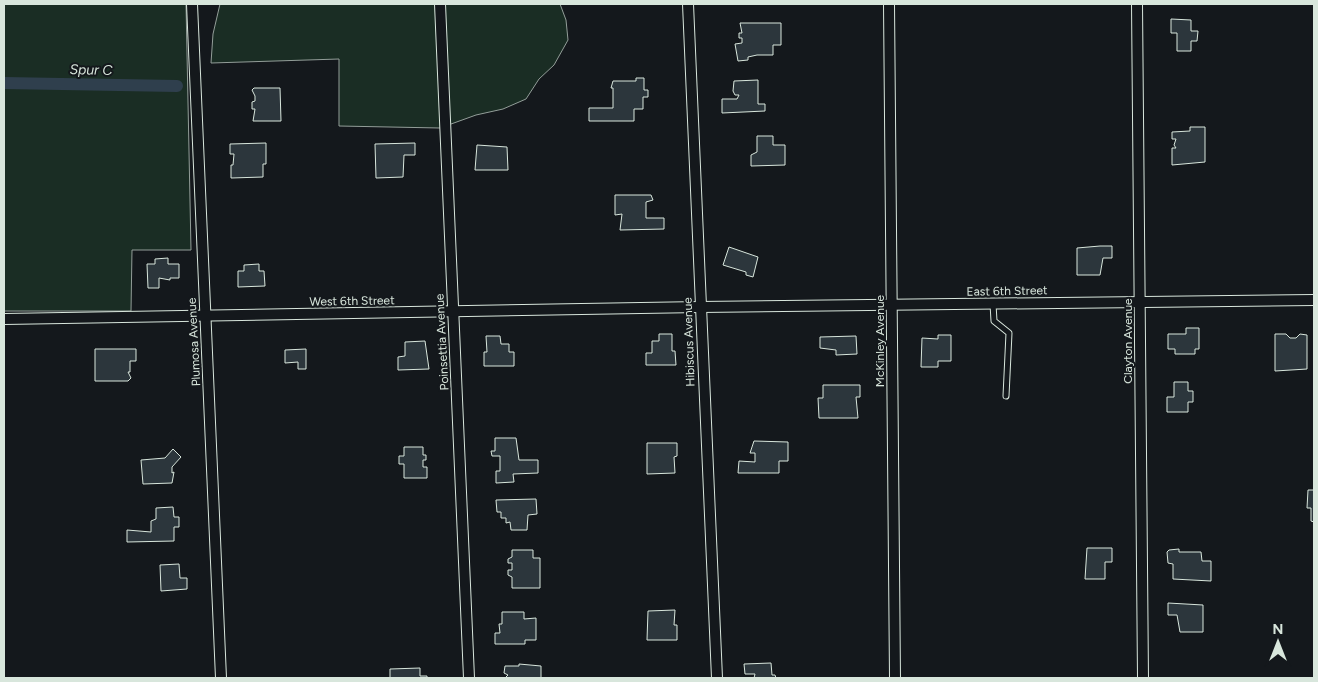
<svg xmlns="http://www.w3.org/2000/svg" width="1318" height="682" viewBox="0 0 1318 682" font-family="Figtree,sans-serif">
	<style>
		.green { fill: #1a2d24; stroke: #939e99 }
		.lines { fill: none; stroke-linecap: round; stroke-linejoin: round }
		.canal { stroke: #2f3f4d; stroke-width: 12 }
		.building { fill: #2c363c; stroke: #d8e6dc }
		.lane-casing { stroke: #d8e6dc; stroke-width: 7 }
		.street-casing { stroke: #d8e6dc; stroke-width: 12 }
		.lane { stroke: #14181c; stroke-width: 5 }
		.street { stroke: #14181c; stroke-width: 10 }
		.labels { text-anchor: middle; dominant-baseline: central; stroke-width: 4; stroke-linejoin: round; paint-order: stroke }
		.street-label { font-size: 12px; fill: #d8e6dc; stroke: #14181c }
		.water-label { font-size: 14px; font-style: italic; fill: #d8e6dc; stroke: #14181c }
	</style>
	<rect width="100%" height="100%" fill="#14181c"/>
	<g class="green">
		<path d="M4 4H186L191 250H132L131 311H4Z"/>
		<path d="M220 4H560L566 20 568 40 554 65 539 79 526 99 503 109 476 115 440 128 339 126V59L211 63 213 34Z"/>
	</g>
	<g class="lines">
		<path class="canal" d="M4 83 177 86"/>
	</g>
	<g class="building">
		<path d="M1171 19 1191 20V31H1198L1197 41H1191V51H1177V33H1171Z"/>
		<path d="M740 23H781V45H773V55H757L748 57V60L738 61 735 44 742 43V38H739V33H742Z"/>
		<path d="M636 78H644V90H648V97H643V109H634V121H589V108H613V88H611L613 81H636Z"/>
		<path d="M758 80V104H765V111L722 113V99H737L739 95H735L733 91 734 81Z"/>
		<path d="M254 88H280L281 121H253L255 109H252V102L255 101V96L252 90Z"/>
		<path d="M1190 127H1205V162L1172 165V148H1176L1174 145 1176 139H1172V132L1190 131Z"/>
		<path d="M757 136H773V145H785V165L751 166V155L757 152Z"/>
		<path d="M266 143V164H263V177L231 178V165H233L234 154H230V144Z"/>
		<path d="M415 143V155H404L403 177 376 178 375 144Z"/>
		<path d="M477 145 507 147 508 170H475Z"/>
		<path d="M615 195H651L653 200 646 202V218H664V229L620 230 622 214 615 215Z"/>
		<path d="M1100 246H1112V258H1103L1100 275H1077V248Z"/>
		<path d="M729 247 758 257 753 277 746 275V272L723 265Z"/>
		<path d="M168 258V264H179V278H170V280L159 278V288H148L147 264H155V259Z"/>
		<path d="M259 264V271H264L265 286 238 287V271H244V265Z"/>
		<path d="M1186 328H1199V349H1195V354H1175V349H1168V334H1186Z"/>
		<path d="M659 334H672V351H675L676 365H646V353H652V341H659Z"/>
		<path d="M1275 334H1286L1290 338H1296L1300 334 1307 335V369L1275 371Z"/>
		<path d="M938 335H951V361H938V367H921L922 338 938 339Z"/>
		<path d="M486 336H500L501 344H509V352H514V366H484V352H487Z"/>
		<path d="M856 336 857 354 836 355V350L820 348V337Z"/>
		<path d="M425 341 429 369 398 370V357L405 356V342Z"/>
		<path d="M95 349H136V361H130V372H128L131 378 128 381H95Z"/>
		<path d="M306 349V369H298V362L285 363V350Z"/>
		<path d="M1174 382H1188V391H1193V402H1188V412H1167V397H1174Z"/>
		<path d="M823 385H860V397H856L858 418H819L818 398H823Z"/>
		<path d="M495 438H516L519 460H538V473L513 474 514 482 496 483V471H500V456H492L491 451H495Z"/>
		<path d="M754 441 788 442V461H779V473H738L739 461 755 462V453H750Z"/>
		<path d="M647 443H677V456L674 457 675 473 647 474Z"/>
		<path d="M404 447H423V455H426V460H423V467H427V478H404V464H399V456H404Z"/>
		<path d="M173 449 181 457 172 467V473L174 472 172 483 143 484 141 460 165 458Z"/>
		<path d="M1308 490H1314V522L1311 521V508H1307Z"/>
		<path d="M536 499 537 514 528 515 527 530H511L510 522 506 523V518H501V512H497L496 500Z"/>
		<path d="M173 507 174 517H179V527H174V541L127 542V530L151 532V521L156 519V508Z"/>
		<path d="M1087 548H1112V562H1105V579H1085Z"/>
		<path d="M1179 549V552H1201L1202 561H1211V581L1173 579V564L1168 563 1167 552 1169 550Z"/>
		<path d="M512 550H533V558H540V588H512V577L508 575V570H512V563H508V559L512 557Z"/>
		<path d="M179 564 180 578H187V589L161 591 160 565Z"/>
		<path d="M1168 603 1203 605V632H1180L1177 615H1168Z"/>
		<path d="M675 610 674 625H677V640H647L648 611Z"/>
		<path d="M502 612H524V619L536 618V640H525V644H495V633H500L499 624H502Z"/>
		<path d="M771 663 772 675H775L776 678H754L755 674H745L744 664Z"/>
		<path d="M519 664 541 666V678H505L508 675 504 673 505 666H519Z"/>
		<path d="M420 668V676H427V678H390V669Z"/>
	</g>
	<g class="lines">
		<g class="lane-casing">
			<path id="lane" d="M993 304 994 321 1009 333 1006 396"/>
		</g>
		<g class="street-casing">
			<g id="street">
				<path d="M192 4 221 678"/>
				<path d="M440 4 469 678"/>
				<path d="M688 4 717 678"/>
				<path d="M889 4 895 678"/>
				<path d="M1137 4 1143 678"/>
				<path d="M4 319 700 307 1314 300"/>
			</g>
		</g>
		<use href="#lane" class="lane"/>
		<use href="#street" class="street"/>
	</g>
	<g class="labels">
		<g class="street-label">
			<text transform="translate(1007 291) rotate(-1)">East 6th Street</text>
			<text transform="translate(352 301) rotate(-1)">West 6th Street</text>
			<text transform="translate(880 341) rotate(-90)">McKinley Avenue</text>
			<text transform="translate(1128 341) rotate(-90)">Clayton Avenue</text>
			<text transform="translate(194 342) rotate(-93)">Plumosa Avenue</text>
			<text transform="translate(442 342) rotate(-93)">Poinsettia Avenue</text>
			<text transform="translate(689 342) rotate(-92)">Hibiscus Avenue</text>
		</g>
		<g class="water-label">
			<text transform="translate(91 70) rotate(1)">Spur C</text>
		</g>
	</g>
	<rect width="1318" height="682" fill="none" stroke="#d8e6dc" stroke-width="10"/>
	<g transform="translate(1278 642)" stroke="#14181c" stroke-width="4" paint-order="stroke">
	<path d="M0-4L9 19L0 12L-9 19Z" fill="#d8e6dc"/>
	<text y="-8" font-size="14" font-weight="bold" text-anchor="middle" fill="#d8e6dc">N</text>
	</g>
</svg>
